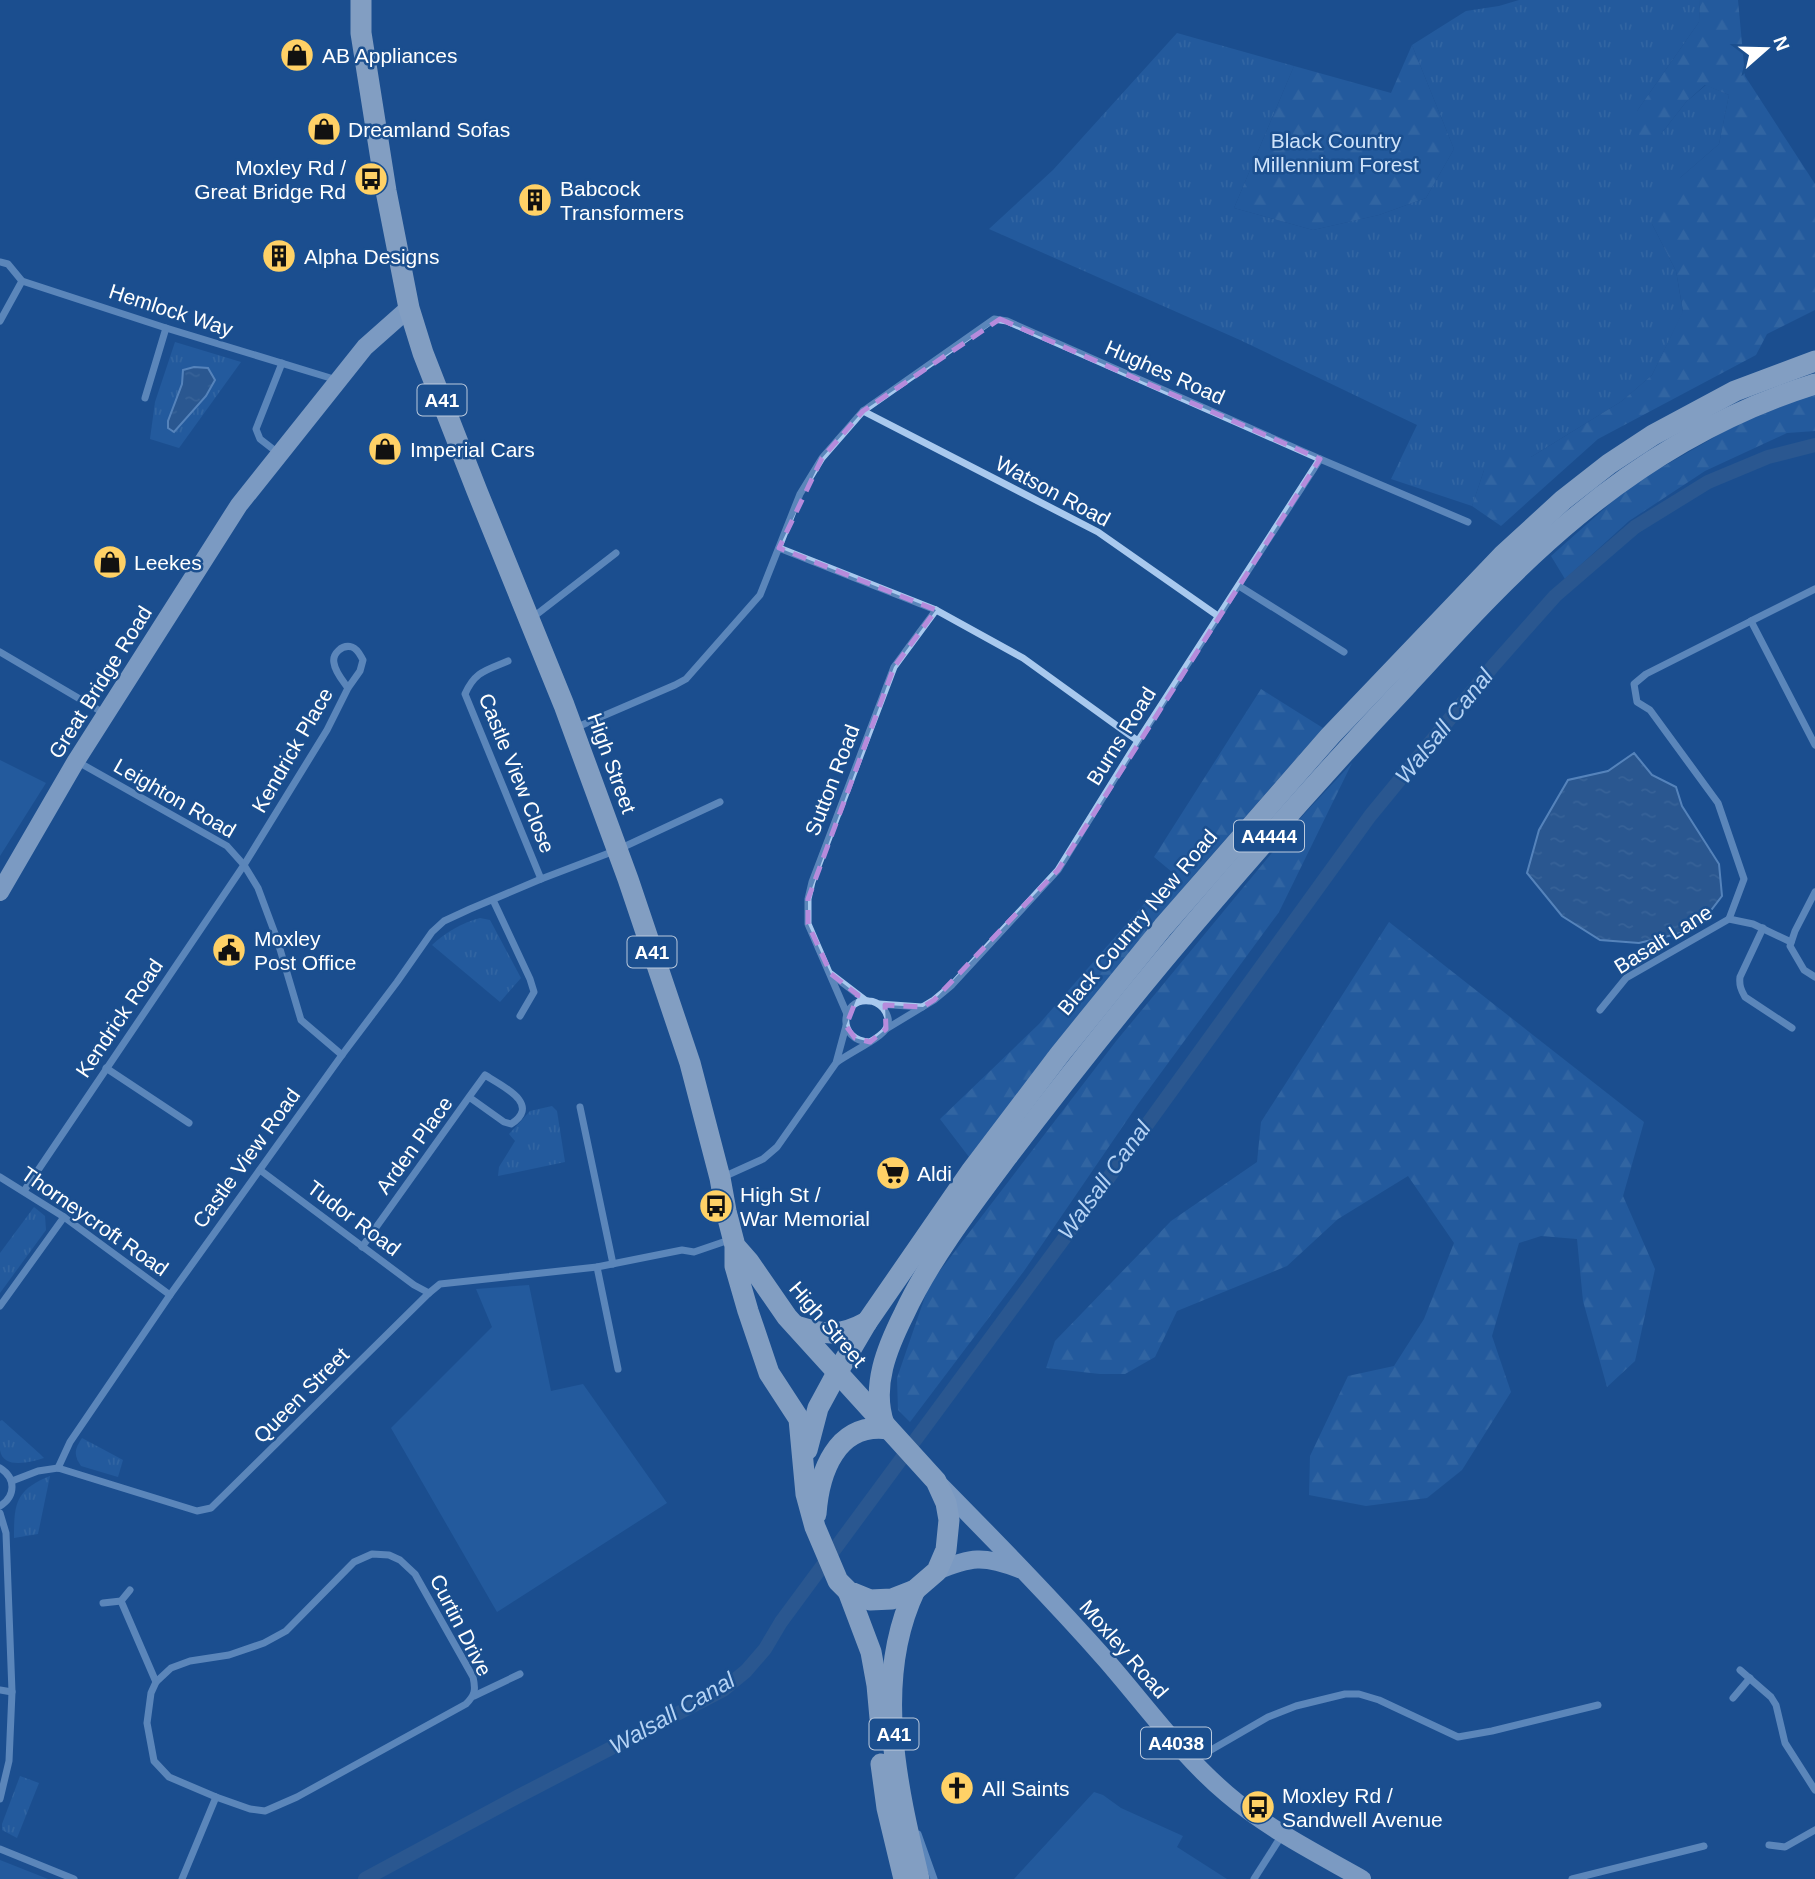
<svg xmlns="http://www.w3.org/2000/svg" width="1815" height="1879" viewBox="0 0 1815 1879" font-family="Helvetica,sans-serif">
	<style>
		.grass { fill: url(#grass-tufts) }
		.forest { fill: url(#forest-firs) }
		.park { fill: #2e69ad }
		.water { fill: url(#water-ripples); stroke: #9cc4f0; stroke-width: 2 }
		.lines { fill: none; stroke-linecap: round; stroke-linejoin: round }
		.canal { stroke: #3c6290; stroke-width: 14 }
		.street { stroke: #a9c9ee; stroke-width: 7 }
		.primary { stroke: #f0f6ff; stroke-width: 18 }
		.highway { stroke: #fff; stroke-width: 21 }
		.marked { fill: none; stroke: #b68bdc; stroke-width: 5; stroke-dasharray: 14 9; stroke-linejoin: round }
		.labels { text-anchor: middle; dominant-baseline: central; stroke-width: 5; stroke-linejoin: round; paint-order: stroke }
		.shield { fill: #1b4f8f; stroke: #bbcadd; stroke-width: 2 }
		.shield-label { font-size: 19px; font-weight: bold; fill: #fff }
		.poi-label { font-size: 21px; fill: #fff; stroke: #1b4f8f; text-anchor: start }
		.park-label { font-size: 21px; fill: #cfe3fa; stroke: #1b4f8f }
		.street-label { font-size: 21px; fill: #fff; stroke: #1b4f8f }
		.water-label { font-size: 23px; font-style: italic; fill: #b5d3f5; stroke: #1b4f8f }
	</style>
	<defs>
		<pattern id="grass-tufts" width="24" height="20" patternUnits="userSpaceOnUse" patternTransform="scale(1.75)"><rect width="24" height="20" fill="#2e69ad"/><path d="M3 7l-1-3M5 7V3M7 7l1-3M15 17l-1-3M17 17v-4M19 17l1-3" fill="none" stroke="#4d80b9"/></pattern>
		<pattern id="forest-firs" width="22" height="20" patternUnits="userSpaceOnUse" patternTransform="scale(1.75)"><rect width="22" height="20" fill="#2e69ad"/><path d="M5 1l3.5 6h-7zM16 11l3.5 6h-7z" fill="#4d80b9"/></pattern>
		<pattern id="water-ripples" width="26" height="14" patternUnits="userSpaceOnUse" patternTransform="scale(1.75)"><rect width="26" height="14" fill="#3c6290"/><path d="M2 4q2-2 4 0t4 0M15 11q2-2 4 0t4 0" fill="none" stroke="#597aa1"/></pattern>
	</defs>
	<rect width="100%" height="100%" fill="#1b4f8f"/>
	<g class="grass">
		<path d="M1519 0H1700L1699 22 1637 111 1661 134 1686 102 1706 85 1729 95 1719 144 1681 177 1652 224 1676 271 1683 312 1652 375 1622 401 1531 457 1484 470 1472 506 1391 479 1417 425 1240 340 989 229 1053 170 1177 33 1294 66 1234 208 1313 230 1379 215 1426 198 1454 149 1412 45 1466 11 1499 6Z"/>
		<path d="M175 342 241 362 179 448 150 439 155 402Z"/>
		<path d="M480 918 490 920 521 978 500 1002 432 945C446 932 462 923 480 918Z"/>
		<path d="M552 1106 557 1111 565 1162 498 1176 499 1167 515 1141 509 1134 530 1111Z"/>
		<path d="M34 1207 45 1216 46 1230 0 1293V1253Z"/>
		<path d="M2 1420 40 1454 44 1458C31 1462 3 1470 0 1450 0 1440 0 1430 0 1421Z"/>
		<path d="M82 1438 123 1460 118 1477 81 1466C73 1454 75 1449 82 1438Z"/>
		<path d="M50 1476 38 1534 14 1538C14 1504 15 1490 50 1476Z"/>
		<path d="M20 1776 39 1783 17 1838 2 1830V1824Z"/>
	</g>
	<g class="forest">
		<path d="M1700 0H1738L1745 76 1815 184V310L1767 334 1756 355 1598 439 1501 526 1472 506 1484 470 1501 454 1531 457 1622 401 1652 375 1683 311 1676 271 1652 224 1655 205 1681 177 1719 144 1729 95 1705 85 1686 102 1661 134 1640 148 1637 111 1699 22Z"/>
		<path d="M1412 45 1454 149 1426 198 1379 215 1313 230 1234 208 1294 66 1391 93Z"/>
		<path d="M1815 393V431L1787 433 1705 471 1629 521 1565 579 1551 556 1631 485 1734 426Z"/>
		<path d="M1261 689 1323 728 1188 882 969 1157 940 1119 1039 1024 1172 872 1154 857Z"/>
		<path d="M1352 763 1279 912 1138 1104 1024 1271 910 1422 898 1410 897 1378 929 1285 1117 1040 1305 813Z"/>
		<path d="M1389 922 1644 1122 1623 1196 1655 1269 1635 1361 1607 1387 1583 1301 1577 1239 1541 1236 1519 1243 1492 1336 1511 1392 1462 1470 1427 1498 1366 1506 1309 1495 1310 1456 1348 1376 1394 1366 1424 1319 1454 1243 1408 1176 1338 1219 1287 1266 1177 1311 1155 1357 1125 1374H1100L1046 1368 1055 1341 1171 1221 1257 1162 1261 1122Z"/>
	</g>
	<g class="park">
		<path d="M0 760 46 783 0 856Z"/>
		<path d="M529 1285 551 1391 583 1384 667 1503 497 1612 391 1428 492 1327 476 1289Z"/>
		<path d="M1094 1792 1103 1795 1121 1808 1183 1836 1177 1847 1227 1879H1014Z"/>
		<path d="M0 1860 48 1879H0Z"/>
	</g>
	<g class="water">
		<path d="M194 367 208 368 215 380 206 396 174 432 168 428V421L182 384 183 370Z"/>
		<path d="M1634 753 1652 775 1676 787 1682 806 1719 864 1722 896 1712 909 1685 932 1639 943 1600 940 1562 916 1527 873 1539 830 1568 780 1608 771Z"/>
	</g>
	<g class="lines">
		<path class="canal" d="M365 1879 517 1797 723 1690 746 1671 765 1649 781 1622 1099 1191 1370 816 1493 666 1555 596 1635 527 1708 482 1768 457 1815 445"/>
		<g class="street">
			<path d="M0 262 8 264 22 281 166 328 337 380"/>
			<path d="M0 321 22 281"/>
			<path d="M145 398 166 328"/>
			<path d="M863 411 1098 532 1218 616"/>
			<path d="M278 453 260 439 256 429 282 363"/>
			<path d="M779 548 936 610 1023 658 1138 741"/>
			<path d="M1239 586 1344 652"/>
			<path d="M1815 589 1751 621 1815 745"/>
			<path d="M532 618 616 553"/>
			<path d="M0 652 107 715"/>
			<path d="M508 661C487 670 475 671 465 694L541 879"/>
			<path d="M575 728 675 685 686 679 760 595 800 494 822 458 863 411 994 319 1007 321 1320 459 1468 522"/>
			<path d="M78 762 227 846 244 865 258 888 277 939 301 1020 342 1055"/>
			<path d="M1815 892 1795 931 1790 946 1804 970 1815 977"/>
			<path d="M493 900 530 979 534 992 520 1016"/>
			<path d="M1729 919 1744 879 1718 803 1650 710 1637 702 1634 684 1646 674 1751 621"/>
			<path d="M1763 928 1740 977C1739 985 1741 990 1745 997L1792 1028"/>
			<path d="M831 974 865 1000"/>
			<path d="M879 1004 922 1007"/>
			<path d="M1600 1010 1626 978 1729 919 1753 924 1791 942"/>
			<path d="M847 1014 808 924V899L812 882 894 667 936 610"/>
			<path d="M886 1029 934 1000 952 985 1058 870 1138 741 1320 459"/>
			<path d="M837 1062C846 1056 855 1051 865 1045 878 1037 898 1028 883 1008 879 1004 874 1001 869 1001 840 998 836 1041 870 1042"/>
			<path d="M106 1068 189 1123"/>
			<path d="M580 1107 613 1264"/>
			<path d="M260 1170 414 1285 429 1293"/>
			<path d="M0 1177 64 1217 170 1295"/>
			<path d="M721 1178 763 1159 777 1147 836 1063 846 1026"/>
			<path d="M24 1191 244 865 327 730 348 688 360 671 363 660C360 655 358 649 352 647 342 644 332 654 334 663 335 672 343 681 348 688"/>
			<path d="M362 1247 469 1097 485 1075C502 1086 542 1104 511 1124L504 1122 469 1097"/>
			<path d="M597 1267 618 1369"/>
			<path d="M0 1306 64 1217"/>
			<path d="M0 1468C16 1478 16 1496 0 1506"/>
			<path d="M58 1468 70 1442 170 1295 342 1055 397 982 432 932 444 921 470 909 541 879 617 850 720 802"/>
			<path d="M12 1481 38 1471 58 1468 197 1511 211 1508 429 1293 440 1284 597 1267 682 1250 694 1252 732 1239"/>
			<path d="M0 1513 6 1533 12 1692 9 1761 0 1799"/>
			<path d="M372 1554 389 1555 400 1560 415 1574 473 1677C476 1690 475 1695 466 1704L297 1797 265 1811 250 1809 216 1797 169 1777 154 1761 147 1723 151 1693 156 1682 171 1668 190 1661 229 1655 264 1643 286 1631 354 1562Z"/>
			<path d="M121 1601 156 1682"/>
			<path d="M103 1603 121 1601 130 1590"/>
			<path d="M1740 1670 1771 1697 1776 1705 1785 1743 1815 1790"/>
			<path d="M0 1690 12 1692"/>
			<path d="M474 1696 520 1674"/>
			<path d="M1733 1698 1750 1678"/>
			<path d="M1192 1761 1268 1717 1296 1706 1345 1694H1359L1379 1700 1458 1737 1492 1731 1598 1705"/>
			<path d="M918 1834 934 1879"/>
			<path d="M1769 1845 1785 1847 1815 1830"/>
			<path d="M0 1849 74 1879"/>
			<path d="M182 1879 216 1797"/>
			<path d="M1254 1879 1282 1835"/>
			<path d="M1572 1879 1704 1846"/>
		</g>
		<g class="primary">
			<path d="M0 892 76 761 239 505 365 347 409 308"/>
			<path d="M941 1486C997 1543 1053 1600 1106 1660 1146 1706 1181 1755 1227 1794 1268 1829 1316 1853 1362 1879"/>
			<path d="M937 1571C970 1557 984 1555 1019 1569"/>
		</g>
		<g class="highway">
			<path d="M361 0V33L386 191 409 308 423 353 477 491 564 705 628 879 690 1063 720 1178 726 1211 735 1246V1266L748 1311 769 1373 799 1419 806 1494 815 1527 838 1581 848 1591 870 1600 892 1599 915 1590 937 1571 946 1550 949 1520 946 1503 936 1481 787 1317 749 1262 735 1246"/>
			<path d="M796 1326C825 1335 840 1337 867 1322"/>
			<path d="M884 1424C871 1386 887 1348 904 1314 929 1260 971 1205 1007 1157 1058 1090 1110 1024 1164 959 1243 865 1324 773 1408 684 1462 625 1515 567 1577 516 1647 458 1728 411 1815 384"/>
			<path d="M807 1450 818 1408 837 1373 867 1322 972 1170 1060 1054 1163 927 1330 736 1503 555 1563 500 1609 464 1653 435 1735 391 1815 361"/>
			<path d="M816 1514C819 1473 836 1422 888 1429"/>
			<path d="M915 1590C872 1680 897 1787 919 1879"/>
			<path d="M848 1591 871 1652 877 1685 880 1718"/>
			<path d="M881 1764 887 1808 904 1879"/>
		</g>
	</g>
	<path d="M0 0H1815V1879H0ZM1000 319 1320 459 1058 870 934 1000 923 1007 885 1005 886 1029 870 1042 855 1038 846 1026 858 995 831 974 808 924V899L894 667 936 610 779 548 822 458 863 411Z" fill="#1b4f8f" fill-opacity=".55" fill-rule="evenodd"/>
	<path class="marked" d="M1000 319 1320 459 1058 870 934 1000 923 1007 885 1005 886 1029 870 1042 855 1038 846 1026 858 995 831 974 808 924V899L894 667 936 610 779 548 822 458 863 411Z"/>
	<defs>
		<g id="shop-disc" transform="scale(1.75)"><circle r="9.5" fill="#ffd166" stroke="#1b4f8f"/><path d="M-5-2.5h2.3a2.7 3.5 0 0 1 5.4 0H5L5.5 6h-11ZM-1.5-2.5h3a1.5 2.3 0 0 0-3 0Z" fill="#111"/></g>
		<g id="bus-disc" transform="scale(1.75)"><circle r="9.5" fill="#ffd166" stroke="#1b4f8f"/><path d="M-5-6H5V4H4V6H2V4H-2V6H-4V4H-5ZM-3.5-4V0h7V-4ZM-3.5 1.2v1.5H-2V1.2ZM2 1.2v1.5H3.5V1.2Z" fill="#111"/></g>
		<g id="building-disc" transform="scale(1.75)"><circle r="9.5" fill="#ffd166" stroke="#1b4f8f"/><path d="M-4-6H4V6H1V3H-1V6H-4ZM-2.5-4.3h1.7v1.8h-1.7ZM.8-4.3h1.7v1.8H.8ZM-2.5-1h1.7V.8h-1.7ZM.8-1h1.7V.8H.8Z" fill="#111"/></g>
		<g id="civic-disc" transform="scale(1.75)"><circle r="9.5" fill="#ffd166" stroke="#1b4f8f"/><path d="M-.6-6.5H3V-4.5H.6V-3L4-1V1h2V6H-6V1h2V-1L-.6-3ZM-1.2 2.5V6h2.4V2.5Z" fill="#111"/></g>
		<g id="supermarket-disc" transform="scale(1.75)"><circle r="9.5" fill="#ffd166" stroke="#1b4f8f"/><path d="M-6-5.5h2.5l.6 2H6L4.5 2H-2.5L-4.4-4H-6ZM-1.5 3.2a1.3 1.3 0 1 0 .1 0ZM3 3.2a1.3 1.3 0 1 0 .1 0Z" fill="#111"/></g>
		<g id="church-disc" transform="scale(1.75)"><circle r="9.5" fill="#ffd166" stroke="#1b4f8f"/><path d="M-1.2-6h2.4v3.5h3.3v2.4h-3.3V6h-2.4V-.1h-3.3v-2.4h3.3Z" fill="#111"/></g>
	</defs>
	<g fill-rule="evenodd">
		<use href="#shop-disc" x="297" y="55"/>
		<use href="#shop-disc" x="324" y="129"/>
		<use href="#bus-disc" x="371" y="179"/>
		<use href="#building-disc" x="535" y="200"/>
		<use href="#building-disc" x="279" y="256"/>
		<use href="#shop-disc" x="385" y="449"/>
		<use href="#shop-disc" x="110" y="562"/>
		<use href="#civic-disc" x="229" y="950"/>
		<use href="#supermarket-disc" x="893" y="1173"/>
		<use href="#bus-disc" x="716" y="1206"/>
		<use href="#church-disc" x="957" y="1788"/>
		<use href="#bus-disc" x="1258" y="1807"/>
	</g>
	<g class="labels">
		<g class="shield">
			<rect x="417.5" y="384.5" width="49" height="31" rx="5"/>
			<rect x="1234" y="820.5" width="70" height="31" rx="5"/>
			<rect x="627.5" y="936.5" width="49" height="31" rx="5"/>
			<rect x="869.5" y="1718.5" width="49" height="31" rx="5"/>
			<rect x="1141" y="1727.5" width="70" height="31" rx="5"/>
		</g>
		<g class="shield-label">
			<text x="442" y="400">A41</text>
			<text x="1269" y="836">A4444</text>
			<text x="652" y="952">A41</text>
			<text x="894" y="1734">A41</text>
			<text x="1176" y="1743">A4038</text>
		</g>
		<g class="poi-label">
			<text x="322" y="55">AB Appliances</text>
			<text x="348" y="129">Dreamland Sofas</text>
			<text x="346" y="167" text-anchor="end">Moxley Rd /<tspan x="346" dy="24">Great Bridge Rd</tspan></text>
			<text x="560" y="188">Babcock<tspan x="560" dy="24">Transformers</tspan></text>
			<text x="304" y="256">Alpha Designs</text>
			<text x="410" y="449">Imperial Cars</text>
			<text x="134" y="562">Leekes</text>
			<text x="254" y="938">Moxley<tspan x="254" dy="24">Post Office</tspan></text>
			<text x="917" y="1173">Aldi</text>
			<text x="740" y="1194">High St /<tspan x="740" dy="24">War Memorial</tspan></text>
			<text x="982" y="1788">All Saints</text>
			<text x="1282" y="1795">Moxley Rd /<tspan x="1282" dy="24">Sandwell Avenue</tspan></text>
		</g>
		<g class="park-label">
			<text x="1336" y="140">Black Country<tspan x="1336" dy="24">Millennium Forest</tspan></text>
		</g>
		<g class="street-label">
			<text transform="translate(171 310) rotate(18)">Hemlock Way</text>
			<text transform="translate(1165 372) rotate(24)">Hughes Road</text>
			<text transform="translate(1053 491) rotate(28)">Watson Road</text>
			<text transform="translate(100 682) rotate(-58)">Great Bridge Road</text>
			<text transform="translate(1121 736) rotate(-58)">Burns Road</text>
			<text transform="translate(292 750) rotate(-60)">Kendrick Place</text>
			<text transform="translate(612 763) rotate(70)">High Street</text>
			<text transform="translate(517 773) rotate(68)">Castle View Close</text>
			<text transform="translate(832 780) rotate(-69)">Sutton Road</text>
			<text transform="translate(175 798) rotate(30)">Leighton Road</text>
			<text transform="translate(1137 922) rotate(-50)">Black Country New Road</text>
			<text transform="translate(1663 939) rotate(-32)">Basalt Lane</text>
			<text transform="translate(119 1018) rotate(-56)">Kendrick Road</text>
			<text transform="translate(414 1145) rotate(-54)">Arden Place</text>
			<text transform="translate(246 1158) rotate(-54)">Castle View Road</text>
			<text transform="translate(354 1218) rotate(37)">Tudor Road</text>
			<text transform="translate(95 1221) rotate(35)">Thorneycroft Road</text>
			<text transform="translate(828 1324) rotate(49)">High Street</text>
			<text transform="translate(301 1395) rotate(-45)">Queen Street</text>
			<text transform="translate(461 1625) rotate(63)">Curtin Drive</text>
			<text transform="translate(1124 1649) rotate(49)">Moxley Road</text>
		</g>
		<g class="water-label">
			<text transform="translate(1444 726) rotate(-51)">Walsall Canal</text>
			<text transform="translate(1104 1180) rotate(-54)">Walsall Canal</text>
			<text transform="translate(672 1713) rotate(-30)">Walsall Canal</text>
		</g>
	</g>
	<g transform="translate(1766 49) rotate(70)" stroke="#1b4f8f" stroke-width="5" paint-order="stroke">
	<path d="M0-5L12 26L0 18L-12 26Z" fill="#ffffff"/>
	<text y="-10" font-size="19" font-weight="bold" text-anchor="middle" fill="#ffffff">N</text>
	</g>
</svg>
